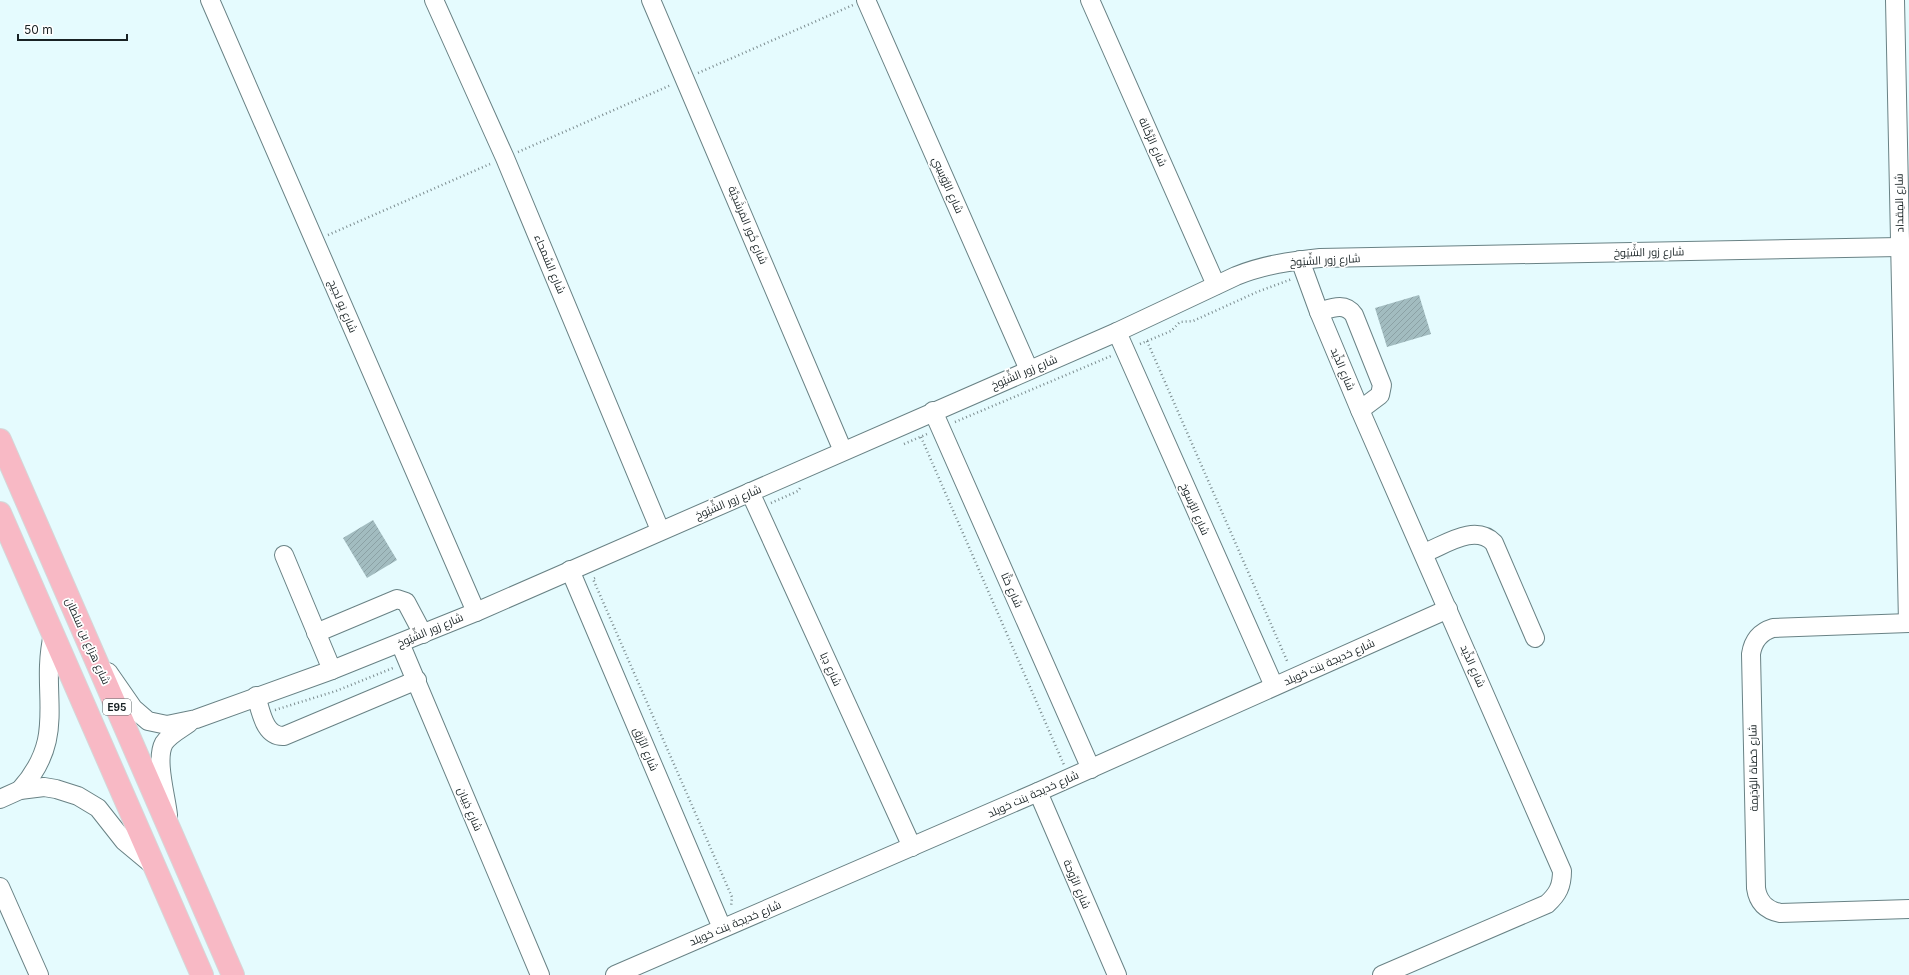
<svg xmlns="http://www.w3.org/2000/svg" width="1909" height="975" viewBox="0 0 1909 975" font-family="Inter,Cairo,sans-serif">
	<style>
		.building { fill: url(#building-hatch) }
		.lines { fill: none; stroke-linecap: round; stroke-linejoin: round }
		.minor-casing { stroke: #698285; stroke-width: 20 }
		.major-casing { stroke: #d5d7d8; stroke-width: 24 }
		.path { stroke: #7c8c8f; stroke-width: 2.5; stroke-dasharray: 1 3; stroke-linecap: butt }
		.minor { stroke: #fff; stroke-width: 18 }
		.major { stroke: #f8b9c5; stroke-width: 22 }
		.labels { text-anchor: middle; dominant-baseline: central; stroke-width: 3.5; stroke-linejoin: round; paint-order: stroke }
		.shield { fill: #fff; stroke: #5d6466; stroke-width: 1 }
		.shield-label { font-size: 10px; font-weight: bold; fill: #182224 }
		.street-label { font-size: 11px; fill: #182224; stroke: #fff }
	</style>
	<defs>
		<pattern id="building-hatch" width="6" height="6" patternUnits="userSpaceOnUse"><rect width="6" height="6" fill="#a2bcc0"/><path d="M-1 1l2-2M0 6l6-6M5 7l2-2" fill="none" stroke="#8ba1a5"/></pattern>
	</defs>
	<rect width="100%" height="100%" fill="#e5fbfe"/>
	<g class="building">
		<path d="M1419 295 1431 334 1387 347 1375 308Z"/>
		<path d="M373 520 397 560 367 578 343 538Z"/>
	</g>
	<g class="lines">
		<g class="minor-casing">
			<g id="minor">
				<path d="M210 0 476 612"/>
				<path d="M434 0 505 158 660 530"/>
				<path d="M651 0 843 451"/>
				<path d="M866 0 1029 370"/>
				<path d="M1090 0 1216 285"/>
				<path d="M1895 0 1908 623"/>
				<path d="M1300 260 1319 312 1360 410 1562 871C1562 886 1558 894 1547 904L1382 975"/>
				<path d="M1319 312C1332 308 1345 302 1354 315L1382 385 1380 395 1360 410"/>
				<path d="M1117 332 1274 686"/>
				<path d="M933 411 1091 769"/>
				<path d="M750 492 912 847"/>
				<path d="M1424 553C1445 545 1475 523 1494 543L1535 638"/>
				<path d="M284 555 332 670"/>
				<path d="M570 570 722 928"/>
				<path d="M1909 623 1773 628C1760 632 1753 641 1751 654L1756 888C1758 902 1766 910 1780 913L1909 909"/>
				<path d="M316 633 397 599 406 602 423 634"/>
				<path d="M400 643 540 975"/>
				<path d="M108 672 133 708 148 721 167 725 196 719 332 670 476 612 1117 332 1236 276C1263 265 1291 261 1320 258L1899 247"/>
				<path d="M256 696C261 711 264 737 284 736L417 680"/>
				<path d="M20 790C69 735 39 696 53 634"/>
				<path d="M1038 792 1117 975"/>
				<path d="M0 799 20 790 44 787 56 789 78 796 98 808 124 841 154 866"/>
				<path d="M168 815C166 796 155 759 164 743 170 734 181 729 189 723"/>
				<path d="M0 887 39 975"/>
				<path d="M615 975 1038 792 1448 609"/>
			</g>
		</g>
		<g class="major-casing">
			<g id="major">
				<path d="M0 440 233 975"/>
				<path d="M0 513 202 975"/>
			</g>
		</g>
		<g class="path">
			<path d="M698 73 853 5"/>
			<path d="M518 152 671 85"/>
			<path d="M328 235 490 164"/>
			<path d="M1147 341 1288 663"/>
			<path d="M1140 344 1171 331 1180 322 1193 321 1257 292 1292 279"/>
			<path d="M955 422 1111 356"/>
			<path d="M921 437 1064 765"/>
			<path d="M904 444 927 434"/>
			<path d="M771 503 798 491 800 488"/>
			<path d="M595 578 593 579 732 897 731 907"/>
			<path d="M275 710 336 691 393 668"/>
		</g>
		<use href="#minor" class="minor"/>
		<use href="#major" class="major"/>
	</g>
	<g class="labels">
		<rect class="shield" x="103" y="699" width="28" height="16" rx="3"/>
		<g class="shield-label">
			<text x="117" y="707">E95</text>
		</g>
		<g class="street-label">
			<text transform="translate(1153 142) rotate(66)">شارع الرَّحَّالة</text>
			<text transform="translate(948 185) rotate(66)">شارع الرُّوَيسِي</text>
			<text transform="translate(1899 203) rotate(-91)">شارع المِقداد</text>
			<text transform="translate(748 225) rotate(67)">شارع خُور المَرشَدِيَّة</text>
			<text transform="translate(1649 252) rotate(-1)">شارع زور الشِّيُوخ</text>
			<text transform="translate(1325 260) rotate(-3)">شارع زور الشِّيُوخ</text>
			<text transform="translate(550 264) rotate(67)">شارع السَّمحاء</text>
			<text transform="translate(343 306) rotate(67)">شارع يَو لجيج</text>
			<text transform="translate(1343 369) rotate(67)">شارع الذِّيد</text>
			<text transform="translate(1024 372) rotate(-23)">شارع زور الشِّيُوخ</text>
			<text transform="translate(728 502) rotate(-23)">شارع زور الشِّيُوخ</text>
			<text transform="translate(1195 509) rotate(66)">شارع الرُّسوخ</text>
			<text transform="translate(1012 590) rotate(66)">شارع حَتَّا</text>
			<text transform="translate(430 630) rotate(-23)">شارع زور الشِّيُوخ</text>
			<text transform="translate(88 641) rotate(66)">شارع هزاع بن سلطان</text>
			<text transform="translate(1329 662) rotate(-24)">شارع خديجة بنت خويلد</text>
			<text transform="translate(1473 666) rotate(66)">شارع الذِّيد</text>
			<text transform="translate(831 669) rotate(65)">شارع دِبا</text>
			<text transform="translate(646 749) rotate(67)">شارع الرِّزق</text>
			<text transform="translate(1753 768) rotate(-91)">شارع حَصاة الوُدَيمة</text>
			<text transform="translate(1033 794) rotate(-24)">شارع خديجة بنت خويلد</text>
			<text transform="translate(470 809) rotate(67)">شارع ذِيبان</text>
			<text transform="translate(1077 884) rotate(67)">شارع الرَّوحة</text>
			<text transform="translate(735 923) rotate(-23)">شارع خديجة بنت خويلد</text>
		</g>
	</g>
	<path d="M18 34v6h109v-6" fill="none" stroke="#182224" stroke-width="2"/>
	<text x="24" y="34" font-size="12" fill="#182224" stroke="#ffffff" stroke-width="3" paint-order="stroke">50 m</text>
</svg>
